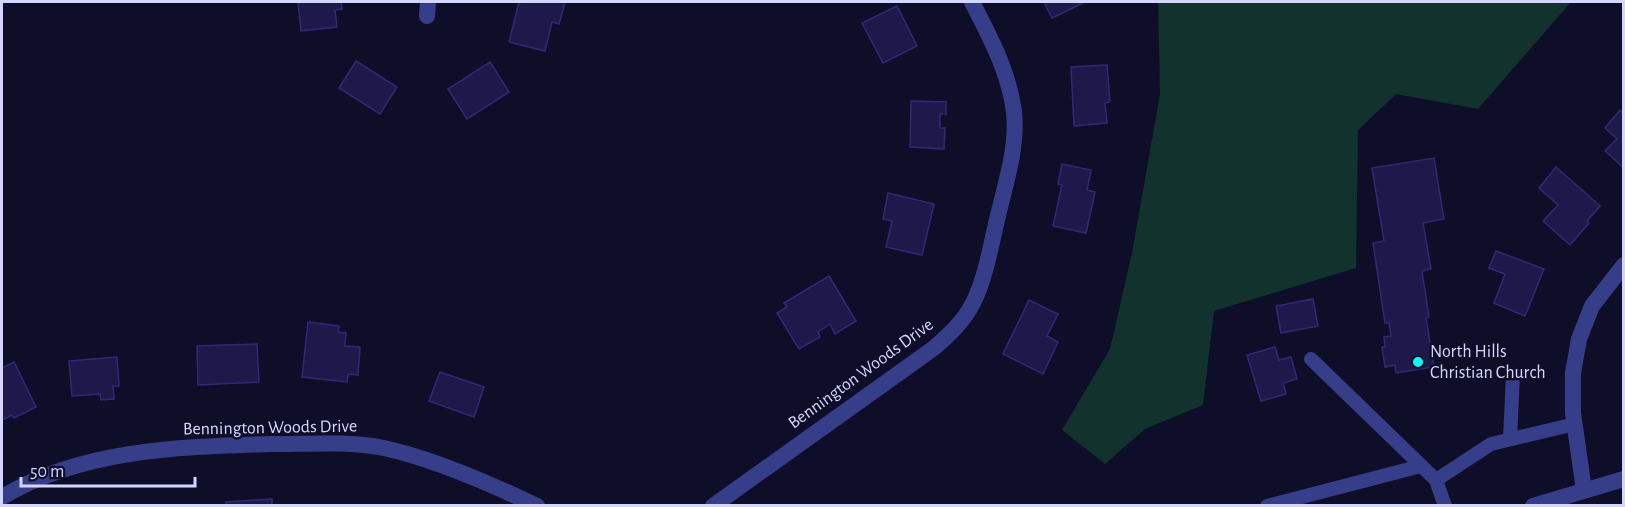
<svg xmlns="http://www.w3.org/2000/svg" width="1625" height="507" viewBox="0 0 1625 507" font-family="'Alegreya Sans',sans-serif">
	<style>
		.green { fill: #11322d }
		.building { fill: #1d194a; stroke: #2f2a77; stroke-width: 1.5 }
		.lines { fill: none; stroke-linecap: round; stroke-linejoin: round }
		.service { stroke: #373e89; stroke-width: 14 }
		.minor { stroke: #373e89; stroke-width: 16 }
		.tertiary { stroke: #373e89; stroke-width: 16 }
		.poi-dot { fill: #01fff7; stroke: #0f0e28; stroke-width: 2 }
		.labels { text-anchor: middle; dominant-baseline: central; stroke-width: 5; stroke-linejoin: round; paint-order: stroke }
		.poi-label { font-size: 18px; fill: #d5d6ff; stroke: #0f0e28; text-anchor: start }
		.street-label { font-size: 18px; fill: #d5d6ff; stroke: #0f0e28 }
	</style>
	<rect width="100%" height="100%" fill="#0f0e28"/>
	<path class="green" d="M1158 2H1571L1478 109 1396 94 1358 130 1356 268 1214 311 1203 405 1145 429 1105 464 1062 430 1110 349 1132 253 1160 94Z"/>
	<g class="building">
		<path d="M298 2H341L342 9 335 10 337 27 301 31Z"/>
		<path d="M519 2H565L559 24 552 22 545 51 509 42Z"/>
		<path d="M1044 2H1082L1083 3 1052 18Z"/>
		<path d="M897 6 917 46 883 63 862 23Z"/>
		<path d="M356 61 397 87 380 114 339 88Z"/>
		<path d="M490 62 509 92 467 119 448 89Z"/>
		<path d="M1107 65 1110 102 1105 103 1107 123 1074 126 1071 67Z"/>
		<path d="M911 101 946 102V114H940V128H945L944 149 910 147Z"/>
		<path d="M1620 110 1624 114V168L1605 151 1617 139 1605 128Z"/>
		<path d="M1434 158 1444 219 1423 223 1431 269 1422 271 1429 317 1426 318 1434 367 1396 373 1395 365 1385 367 1382 347H1385L1384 337 1391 336 1389 323H1385L1373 243 1384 241 1372 168Z"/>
		<path d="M1062 164 1091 170 1087 190 1095 192 1086 233 1053 226 1062 185 1058 184Z"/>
		<path d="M1556 167 1600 206 1587 221 1589 223 1570 245 1543 221 1558 205 1539 188Z"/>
		<path d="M888 193 934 204 922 255 886 247 892 221 883 219Z"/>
		<path d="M1496 251 1544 269 1525 316 1494 303 1505 274 1489 268Z"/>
		<path d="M829 276 856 321 835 334 830 324 818 332 820 337 799 349 777 313 787 307 784 303Z"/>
		<path d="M1313 299 1318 326 1281 333 1276 306Z"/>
		<path d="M1029 300 1058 314 1047 336 1058 342 1043 374 1003 354Z"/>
		<path d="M308 322 339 326 338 332 346 333 345 346 360 347 358 375 348 374 347 382 302 377Z"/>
		<path d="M257 344 259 382 198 385 197 346Z"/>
		<path d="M1275 347 1279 360 1291 357 1297 379 1283 383 1286 394 1261 401 1247 355Z"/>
		<path d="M117 357 119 386H113L114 399 101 400 100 394 72 396 69 361Z"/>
		<path d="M14 362 36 407 14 418 12 415 2 420V368Z"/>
		<path d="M440 372 484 387 474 417 429 401Z"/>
		<path d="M272 499V506H226V502Z"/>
	</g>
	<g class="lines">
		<g class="service">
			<path d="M1311 359 1436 480 1445 506"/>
			<path d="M1510 439 1513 374"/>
			<path d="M1436 480 1491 444 1575 424"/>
			<path d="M1267 506 1421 466"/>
		</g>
		<g class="minor">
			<path d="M427 16 428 2"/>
			<path d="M1584 490 1573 413V373L1579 339 1592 306 1624 265"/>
			<path d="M2 497C83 449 179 447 271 444 308 444 347 441 384 448 434 459 491 484 537 506"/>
			<path d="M713 506 934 348C949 335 964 321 973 303 985 279 990 250 996 224 1004 188 1018 149 1014 112 1009 72 990 37 972 2"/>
		</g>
		<path class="tertiary" d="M1533 506 1624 479"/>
	</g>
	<circle class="poi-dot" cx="1418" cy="362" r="6"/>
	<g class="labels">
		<g class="poi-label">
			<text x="1430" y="352">North Hills<tspan x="1430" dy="21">Christian Church</tspan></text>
		</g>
		<g class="street-label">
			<text transform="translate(861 374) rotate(-36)">Bennington Woods Drive</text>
			<text transform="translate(270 428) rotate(-1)">Bennington Woods Drive</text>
		</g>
	</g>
	<rect width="1625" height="507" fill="none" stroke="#d5d6ff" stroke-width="6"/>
	<path d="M21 477v9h174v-9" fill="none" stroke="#d5d6ff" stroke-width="3"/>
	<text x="30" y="477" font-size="18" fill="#d5d6ff" stroke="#0f0e28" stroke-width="4.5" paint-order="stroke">50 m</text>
</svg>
